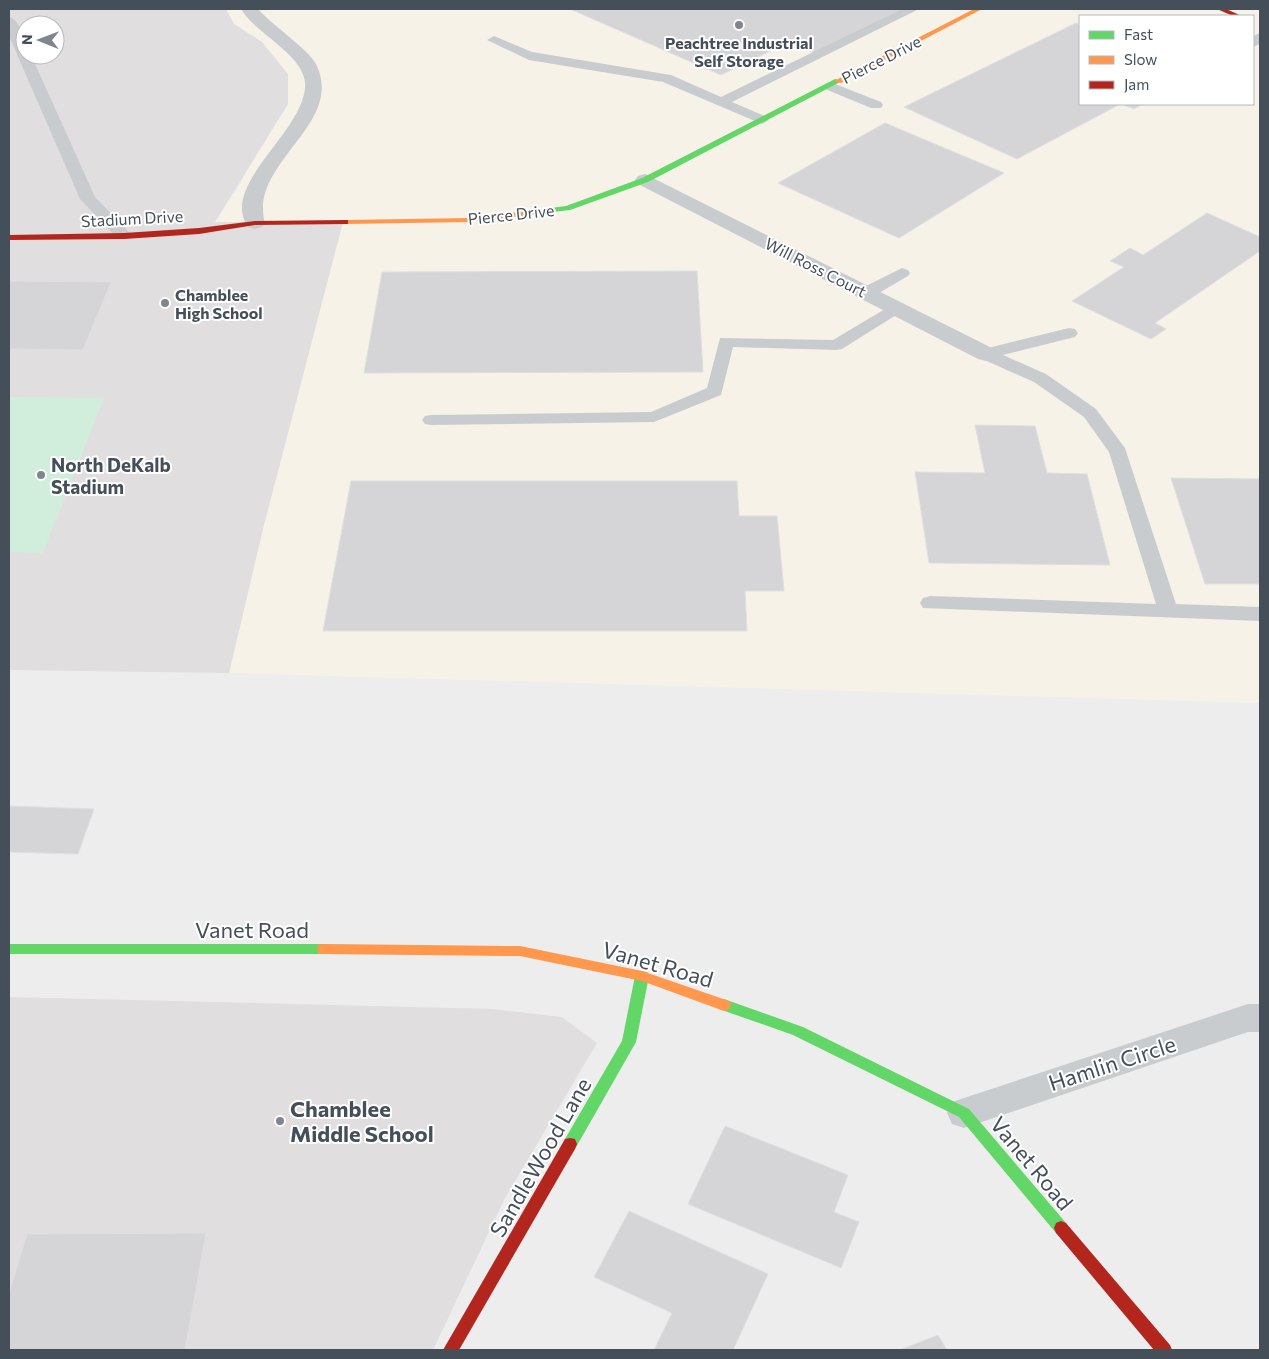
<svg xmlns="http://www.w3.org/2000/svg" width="1269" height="1359" viewBox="0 0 1269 1359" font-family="Commissioner,sans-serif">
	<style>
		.commercial { fill: #f6f2e8; fill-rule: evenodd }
		.education { fill: #e0dedf; fill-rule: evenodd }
		.green { fill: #d1eedd }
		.building { fill: #d5d5d7; stroke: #dfdfe0 }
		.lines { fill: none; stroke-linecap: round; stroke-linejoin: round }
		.lane { fill: #c9ccce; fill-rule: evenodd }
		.street { fill: #c9ccce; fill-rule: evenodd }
		.fast { fill: #63d668; fill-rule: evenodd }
		.slow { fill: #ff974d; fill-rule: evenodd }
		.jam { fill: #b3261e; fill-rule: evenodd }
		.poi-dot { fill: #80868d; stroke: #fff; stroke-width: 2 }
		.labels { text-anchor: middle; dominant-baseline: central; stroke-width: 4; stroke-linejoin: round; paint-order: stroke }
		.far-poi-label { font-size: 16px; font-weight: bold; fill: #444f5a; stroke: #fff }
		.far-street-label { font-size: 16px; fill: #444f5a; stroke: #fff }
		.poi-label { font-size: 19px; font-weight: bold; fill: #444f5a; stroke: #fff; text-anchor: start }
		.near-street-label { font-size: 22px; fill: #444f5a; stroke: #fff }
		.near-poi-label { font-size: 22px; font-weight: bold; fill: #444f5a; stroke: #fff; text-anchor: start }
	</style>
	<rect width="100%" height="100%" fill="#eeeded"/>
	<path class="commercial" d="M226 9H1260V703L229 673 263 529 255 223 215 222 236 191 267 135 262 42 234 24ZM1080 16H1253V104H1080Z"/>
	<g class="education">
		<path d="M9 9H226L234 24 262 42 288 74V104L215 222H343L263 529 229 673 9 670ZM25 25H55V55H25Z"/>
		<path d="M9 997 493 1009 562 1017 597 1043 505 1198 433 1350H9Z"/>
	</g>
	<path class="green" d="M9 397 104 398 43 553 9 552Z"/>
	<g class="building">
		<path d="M570 9H903L815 53 789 42 721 75Z"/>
		<path d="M1076 23 1080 25V104H1120L1017 159 904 107Z"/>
		<path d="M1121 104H1143L1134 109Z"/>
		<path d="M885 123 1004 173 899 238 778 183Z"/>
		<path d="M1207 213 1260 237V251L1155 323 1166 329 1151 339 1072 301 1124 267 1110 261 1130 248 1143 255Z"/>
		<path d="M697 271 703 372 364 373 382 272Z"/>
		<path d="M9 281 111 282 83 350 9 349Z"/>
		<path d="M975 425 1035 426 1047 473 1087 474 1110 565 929 563 915 472 985 473Z"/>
		<path d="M1171 478 1260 479V584H1205Z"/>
		<path d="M351 481H737L739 516H777L784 591H745L747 631H323Z"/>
		<path d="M9 806 94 809 78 854 9 852Z"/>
		<path d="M725 1126 848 1175 834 1212 859 1222 841 1268 688 1204Z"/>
		<path d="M629 1211 768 1274 733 1350H654L672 1313 594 1277Z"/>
		<path d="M206 1233 185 1350H9V1293L27 1234Z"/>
		<path d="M938 1335 947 1350H900Z"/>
	</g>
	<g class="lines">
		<g class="lane">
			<path d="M902 9H919L732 102 767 117 769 120 762 124 663 82 529 60 487 40 494 36 532 52 671 75 721 97Z"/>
			<path d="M9 17C22 20 25 44 25 55H31L95 197 130 233 132 236 130 239H118L80 199 9 36Z"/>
			<path d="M1260 33V44L1253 47V36Z"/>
			<path d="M830 82 881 102 883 105 881 108H871L825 89 823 86Z"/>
			<path d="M902 268 908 270 910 273 908 276 872 297H860L858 293 860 289Z"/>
			<path d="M895 303 901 304 903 308 901 312 842 349 836 350 733 347 721 395 654 422 431 425 425 424 422 420 425 416 431 415 651 412 707 388 720 338 833 340Z"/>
			<path d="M1069 328 1075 329 1078 333 1075 337 1003 355 1046 374 1096 409 1125 448 1176 604 1260 607V621L923 608 920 603 923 598 930 596 1156 604 1109 452 1084 417 1034 382 980 358 977 354 980 350Z"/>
		</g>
		<g class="street">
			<path d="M241 9H258C271 24 309 50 316 64 346 125 248 162 265 223L262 227 255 229 248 227C218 184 309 129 305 82 302 54 255 33 241 9Z"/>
			<path d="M645 174 994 349 997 354 994 359 986 361 978 359 638 184 635 180 638 176Z"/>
			<path d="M1248 1004H1260V1032H1248L964 1128 952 1124 947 1113 952 1102 964 1098Z"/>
		</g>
		<g class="fast">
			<path d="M835 79 842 81 648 182 570 210 535 214 531 212 535 210 566 206 642 178Z"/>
			<path d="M9 944H323L328 945 329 949 328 953 323 954H9Z"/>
			<path d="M642 971 647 972 649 976 636 1042 575 1149 570 1150 565 1149 563 1144 565 1139 622 1041 635 976 637 972Z"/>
			<path d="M724 999 803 1027 969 1109 1066 1223 1068 1228 1066 1233 1061 1235 1056 1233 959 1117 793 1035 719 1009 717 1005 719 1001Z"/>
		</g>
		<g class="slow">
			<path d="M974 9H982L841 83 834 81Z"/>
			<path d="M535 210H538V214L470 222 345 224 341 222 345 220 470 218Z"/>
			<path d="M323 944 520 946 642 971 729 1001 731 1005 729 1009 724 1011 642 981 520 956 323 954 318 953 317 949 318 945Z"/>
		</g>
		<g class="jam">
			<path d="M1217 9H1226L1242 16H1233Z"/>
			<path d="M345 220H348V224L255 225 199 234 124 239 9 240V235L124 233 199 228 255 221Z"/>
			<path d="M570 1138 575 1139 577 1144 575 1149 459 1350H443L565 1139Z"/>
			<path d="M1061 1221 1066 1223 1170 1345 1172 1350H1154L1056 1233 1054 1228 1056 1223Z"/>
		</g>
	</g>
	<g class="poi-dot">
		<circle cx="739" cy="25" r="5"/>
		<circle cx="165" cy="303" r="5"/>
		<circle cx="41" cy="475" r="5"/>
		<circle cx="280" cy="1121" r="5"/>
	</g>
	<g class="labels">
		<g class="far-poi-label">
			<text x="739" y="42">Peachtree Industrial<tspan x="739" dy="18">Self Storage</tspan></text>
			<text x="175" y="294" text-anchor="start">Chamblee<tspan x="175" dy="18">High School</tspan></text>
		</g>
		<g class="far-street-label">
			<text transform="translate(881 59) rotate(-27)">Pierce Drive</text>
			<text transform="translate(511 214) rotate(-6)">Pierce Drive</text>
			<text transform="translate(132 218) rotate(-3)">Stadium Drive</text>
			<text transform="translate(816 267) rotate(27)">Will Ross Court</text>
		</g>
		<g class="poi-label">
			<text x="51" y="464">North DeKalb<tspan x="51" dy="22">Stadium</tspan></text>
		</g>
		<g class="near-street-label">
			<text x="252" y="929">Vanet Road</text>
			<text transform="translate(658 964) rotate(16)">Vanet Road</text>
			<text transform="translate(1112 1063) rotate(-18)">Hamlin Circle</text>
			<text transform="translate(540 1157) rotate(-60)">SandleWood Lane</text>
			<text transform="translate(1032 1163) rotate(50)">Vanet Road</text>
		</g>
		<g class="near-poi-label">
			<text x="290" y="1108">Chamblee<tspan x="290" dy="25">Middle School</tspan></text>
		</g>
	</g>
	<rect width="1269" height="1359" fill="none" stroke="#444f5a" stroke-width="20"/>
	<rect x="1079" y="15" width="175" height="90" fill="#ffffff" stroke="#b4b9bd"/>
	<rect x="1089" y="31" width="25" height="8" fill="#63d668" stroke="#b4b9bd"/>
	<text x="1124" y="40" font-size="15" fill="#444f5a">Fast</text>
	<rect x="1089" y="56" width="25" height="8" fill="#ff974d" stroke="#b4b9bd"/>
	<text x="1124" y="65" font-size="15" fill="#444f5a">Slow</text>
	<rect x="1089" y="81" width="25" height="8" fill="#b3261e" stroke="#b4b9bd"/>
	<text x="1124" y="90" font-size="15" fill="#444f5a">Jam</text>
	<g transform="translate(40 40) rotate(271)"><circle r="24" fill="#ffffff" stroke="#b4b9bd"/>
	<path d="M0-4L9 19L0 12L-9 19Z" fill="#80868d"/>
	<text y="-8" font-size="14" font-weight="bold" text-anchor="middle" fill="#444f5a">N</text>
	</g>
</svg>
